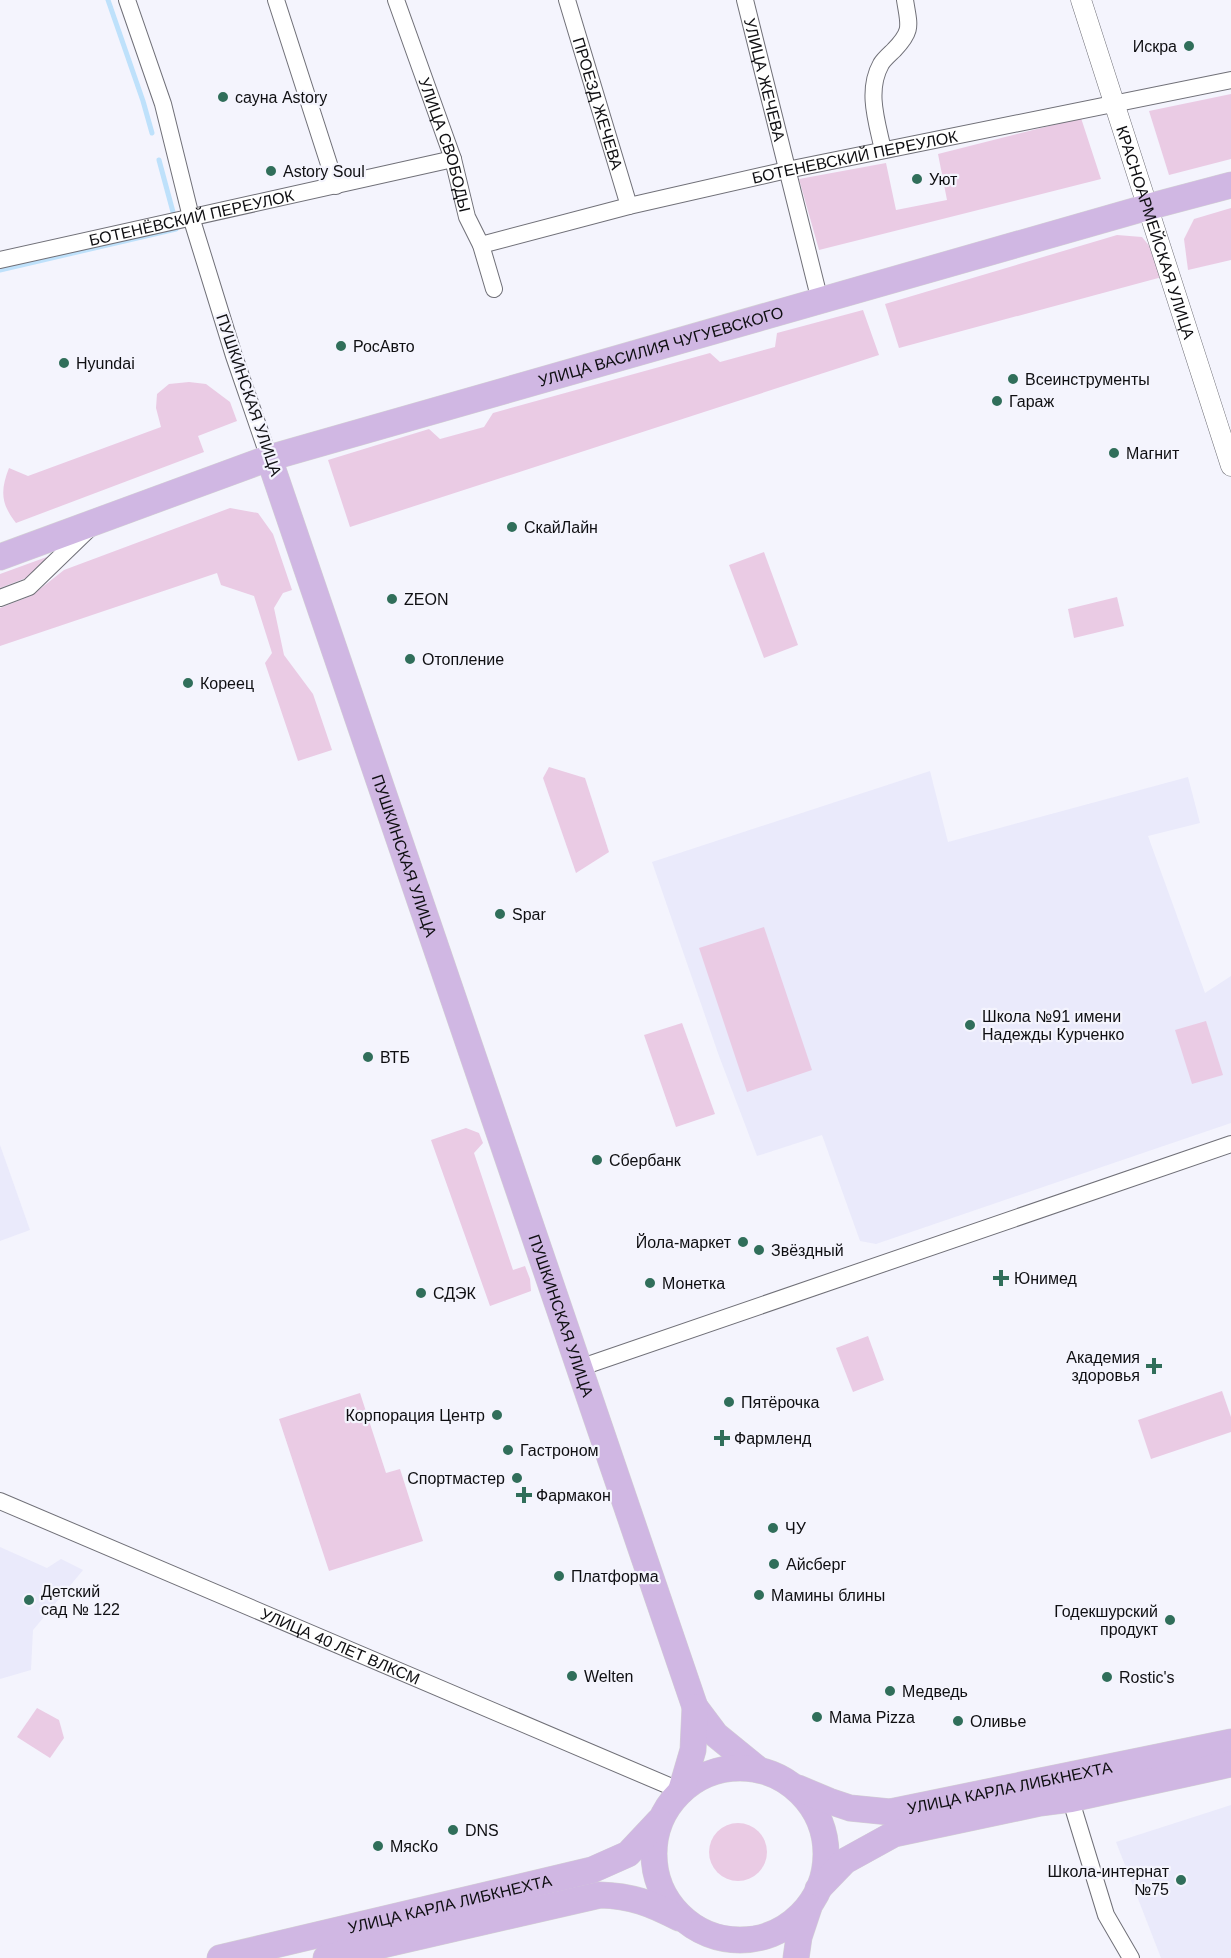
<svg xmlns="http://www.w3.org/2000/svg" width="1231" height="1958" viewBox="0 0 1231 1958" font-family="Arial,sans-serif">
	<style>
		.built { fill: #eaeafb }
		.green { fill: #eacbe4 }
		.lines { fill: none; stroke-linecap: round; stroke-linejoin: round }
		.stream { stroke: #bee1fb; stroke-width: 5 }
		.minor-casing { stroke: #707078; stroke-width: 18 }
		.tertiary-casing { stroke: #707078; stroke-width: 21 }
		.primary-casing { stroke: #d4d4d4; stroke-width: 27 }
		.minor { stroke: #fff; stroke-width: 16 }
		.tertiary { stroke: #fff; stroke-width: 20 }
		.primary { stroke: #d0b7e3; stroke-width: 26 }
		.poi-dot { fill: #306e5a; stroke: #f4f4fd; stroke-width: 2 }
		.labels { text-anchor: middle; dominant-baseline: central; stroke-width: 4.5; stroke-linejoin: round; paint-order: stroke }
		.poi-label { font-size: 16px; fill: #0f0f12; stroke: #f4f4fd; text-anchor: start }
		.street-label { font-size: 16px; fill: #0f0f12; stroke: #f4f4fd }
	</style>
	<rect width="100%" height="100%" fill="#f4f4fd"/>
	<g class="built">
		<path d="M930 771 948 842 1188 777 1200 823 1148 836 1205 993 1231 976V1123L876 1244 860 1241 822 1135 757 1156 719 1056 652 862Z"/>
		<path d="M0 1145 30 1230 0 1241Z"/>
		<path d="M0 1547 47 1568 61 1559 83 1570 33 1630 31 1670 0 1679Z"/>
		<path d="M1231 1805V1958H1161L1116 1842Z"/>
	</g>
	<g class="green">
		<path d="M1231 94V159L1169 175 1149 111Z"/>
		<path d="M1081 118 1101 179 819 250 799 179 886 163 896 210 947 200 938 154Z"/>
		<path d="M1231 208V260L1188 270 1184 239 1194 219Z"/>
		<path d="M1117 235 1142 237 1155 253 1162 277 899 348 885 304Z"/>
		<path d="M863 310 879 355 350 527 328 460 429 429 440 439 484 427 493 413 710 353 720 362 775 347 777 333Z"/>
		<path d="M189 382 206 384 230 402 237 421 198 436 204 452 16 523C1 504 0 491 9 468L28 476 161 427 156 408 157 394 169 384Z"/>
		<path d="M230 508 258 513 273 534 292 590 283 593 274 608 284 655 313 694 332 750 298 761 265 663 272 653 254 596 221 585 217 573 0 646V608L31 596 64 570Z"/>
		<path d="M764 552 798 645 764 658 729 565Z"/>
		<path d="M55 554 26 578 0 588V574Z"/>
		<path d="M1117 597 1124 626 1074 638 1068 609Z"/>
		<path d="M549 767 585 778 609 852 576 873 543 778Z"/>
		<path d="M764 927 812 1070 747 1092 699 948Z"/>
		<path d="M1206 1021 1223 1075 1192 1084 1175 1030Z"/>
		<path d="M682 1023 715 1114 676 1127 644 1035Z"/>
		<path d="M466 1128 479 1133 483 1143 474 1153 513 1270 525 1266 530 1279 531 1291 490 1306 431 1140Z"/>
		<path d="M868 1336 884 1380 853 1392 836 1348Z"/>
		<path d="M1222 1391 1231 1417V1432L1151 1459 1138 1420Z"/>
		<path d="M360 1393 386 1473 400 1469 423 1541 329 1571 279 1419Z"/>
		<path d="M37 1708 59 1720 64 1738 50 1758 17 1737Z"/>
		<circle cx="738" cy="1852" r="29"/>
	</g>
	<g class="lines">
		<g class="stream">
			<path d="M108 0 143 101 152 133"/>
			<path d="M159 160 173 212"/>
			<path d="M0 270 176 229"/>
		</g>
		<g class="minor-casing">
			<g id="minor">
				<path d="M127 0 163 104 191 217 234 356 269 458"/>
				<path d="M276 0 336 186"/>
				<path id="s1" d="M396 0 453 159 467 217 481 245 494 289"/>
				<path id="s2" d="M567 0 629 206"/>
				<path id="s3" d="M745 0 820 301"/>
				<path d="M883 150C877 122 866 91 881 64 884 59 890 54 894 50 913 30 909 26 905 0"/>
				<path id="s4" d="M481 245 629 206 787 170 1231 80"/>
				<path id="s5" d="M0 260 453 159"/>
				<path d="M0 598 29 587 90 528"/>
				<path d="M579 1368 1231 1144"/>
				<path id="s6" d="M0 1501 681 1791"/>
				<path d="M1068 1791 1106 1915 1131 1958"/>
			</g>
		</g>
		<g class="tertiary-casing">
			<g id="tertiary">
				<path id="s7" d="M1081 0 1231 466"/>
			</g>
		</g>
		<g class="primary-casing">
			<g id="primary">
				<path id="s8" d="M269 458 695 1707 716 1735 759 1770"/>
				<path id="s9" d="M0 557 269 458 1148 207 1231 185"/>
				<circle cx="740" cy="1854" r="86"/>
				<path id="s10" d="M798 1788 829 1801 850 1808 890 1812 1231 1742"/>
				<path d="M681 1791 693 1750 695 1707"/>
				<path d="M818 1889 845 1861 894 1834 1040 1803 1071 1799 1231 1764"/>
				<path id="s11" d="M220 1958 592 1870 628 1854 659 1821"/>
				<path d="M326 1958 600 1895C632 1896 650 1903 679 1918"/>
				<path d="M796 1958 799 1937 809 1907"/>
			</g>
		</g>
		<use href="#minor" class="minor"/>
		<use href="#tertiary" class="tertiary"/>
		<use href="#primary" class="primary"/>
	</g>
	<g class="poi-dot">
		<circle cx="1189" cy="46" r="6"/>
		<circle cx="223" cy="97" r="6"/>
		<circle cx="271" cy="171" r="6"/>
		<circle cx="917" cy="179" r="6"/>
		<circle cx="341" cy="346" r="6"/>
		<circle cx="64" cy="363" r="6"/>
		<circle cx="1013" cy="379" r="6"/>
		<circle cx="997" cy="401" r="6"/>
		<circle cx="1114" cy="453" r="6"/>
		<circle cx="512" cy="527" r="6"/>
		<circle cx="392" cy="599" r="6"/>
		<circle cx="410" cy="659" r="6"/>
		<circle cx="188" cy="683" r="6"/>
		<circle cx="500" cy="914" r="6"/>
		<circle cx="970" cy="1025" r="6"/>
		<circle cx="368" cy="1057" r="6"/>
		<circle cx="597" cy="1160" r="6"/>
		<circle cx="743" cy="1242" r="6"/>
		<circle cx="759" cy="1250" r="6"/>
		<path d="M998 1269h6v6h6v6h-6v6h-6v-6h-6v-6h6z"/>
		<circle cx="650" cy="1283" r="6"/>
		<circle cx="421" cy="1293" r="6"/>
		<path d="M1151 1357h6v6h6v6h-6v6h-6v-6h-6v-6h6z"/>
		<circle cx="729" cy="1402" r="6"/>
		<circle cx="497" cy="1415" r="6"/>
		<path d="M719 1429h6v6h6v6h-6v6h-6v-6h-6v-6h6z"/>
		<circle cx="508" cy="1450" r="6"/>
		<circle cx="517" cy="1478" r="6"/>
		<path d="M521 1486h6v6h6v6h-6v6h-6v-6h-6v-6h6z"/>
		<circle cx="773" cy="1528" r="6"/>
		<circle cx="774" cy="1564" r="6"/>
		<circle cx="559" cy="1576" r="6"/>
		<circle cx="759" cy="1595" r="6"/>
		<circle cx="29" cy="1600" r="6"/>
		<circle cx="1170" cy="1620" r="6"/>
		<circle cx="572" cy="1676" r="6"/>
		<circle cx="1107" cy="1677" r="6"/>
		<circle cx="890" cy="1691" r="6"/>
		<circle cx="817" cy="1717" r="6"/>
		<circle cx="958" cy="1721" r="6"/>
		<circle cx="453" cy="1830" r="6"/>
		<circle cx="378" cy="1846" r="6"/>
		<circle cx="1181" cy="1880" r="6"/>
	</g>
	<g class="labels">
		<g class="poi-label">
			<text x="1177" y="46" text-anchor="end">Искра</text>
			<text x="235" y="97">сауна Astory</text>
			<text x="283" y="171">Astory Soul</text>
			<text x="929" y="179">Уют</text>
			<text x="353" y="346">РосАвто</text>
			<text x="76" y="363">Hyundai</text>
			<text x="1025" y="379">Всеинструменты</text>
			<text x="1009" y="401">Гараж</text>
			<text x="1126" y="453">Магнит</text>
			<text x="524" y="527">СкайЛайн</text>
			<text x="404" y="599">ZEON</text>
			<text x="422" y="659">Отопление</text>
			<text x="200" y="683">Кореец</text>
			<text x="512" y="914">Spar</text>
			<text x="982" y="1016">Школа №91 имени<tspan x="982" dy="18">Надежды Курченко</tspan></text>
			<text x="380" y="1057">ВТБ</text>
			<text x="609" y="1160">Сбербанк</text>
			<text x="731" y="1242" text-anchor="end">Йола-маркет</text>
			<text x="771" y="1250">Звёздный</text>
			<text x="1014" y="1278">Юнимед</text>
			<text x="662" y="1283">Монетка</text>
			<text x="433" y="1293">СДЭК</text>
			<text x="1140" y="1357" text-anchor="end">Академия<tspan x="1140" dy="18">здоровья</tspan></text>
			<text x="741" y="1402">Пятёрочка</text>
			<text x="485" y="1415" text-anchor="end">Корпорация Центр</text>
			<text x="734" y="1438">Фармленд</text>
			<text x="520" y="1450">Гастроном</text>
			<text x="505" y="1478" text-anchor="end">Спортмастер</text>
			<text x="536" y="1495">Фармакон</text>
			<text x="785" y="1528">ЧУ</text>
			<text x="786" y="1564">Айсберг</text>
			<text x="571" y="1576">Платформа</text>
			<text x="41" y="1591">Детский<tspan x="41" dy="18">сад № 122</tspan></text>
			<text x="771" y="1595">Мамины блины</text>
			<text x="1158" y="1611" text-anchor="end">Годекшурский<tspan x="1158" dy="18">продукт</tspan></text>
			<text x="584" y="1676">Welten</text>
			<text x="1119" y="1677">Rostic's</text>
			<text x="902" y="1691">Медведь</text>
			<text x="829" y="1717">Мама Pizza</text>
			<text x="970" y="1721">Оливье</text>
			<text x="465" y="1830">DNS</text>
			<text x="390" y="1846">МясКо</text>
			<text x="1169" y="1871" text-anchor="end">Школа-интернат<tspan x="1169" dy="18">№75</tspan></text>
		</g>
		<g class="street-label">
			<text stroke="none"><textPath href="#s3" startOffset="82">УЛИЦА ЖЕЧЕВА</textPath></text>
			<text stroke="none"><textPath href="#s2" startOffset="108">ПРОЕЗД ЖЕЧЕВА</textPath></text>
			<text stroke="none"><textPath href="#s1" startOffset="153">УЛИЦА СВОБОДЫ</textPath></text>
			<text stroke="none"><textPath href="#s4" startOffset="384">БОТЕНЕВСКИЙ ПЕРЕУЛОК</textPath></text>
			<text stroke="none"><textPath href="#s5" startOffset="196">БОТЕНЁВСКИЙ ПЕРЕУЛОК</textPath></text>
			<text stroke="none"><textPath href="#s7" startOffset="244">КРАСНОАРМЕЙСКАЯ УЛИЦА</textPath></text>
			<text stroke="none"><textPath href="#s9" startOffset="694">УЛИЦА ВАСИЛИЯ ЧУГУЕВСКОГО</textPath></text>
			<text transform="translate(249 395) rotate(71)">ПУШКИНСКАЯ УЛИЦА</text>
			<text stroke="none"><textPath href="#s8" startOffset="420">ПУШКИНСКАЯ УЛИЦА</textPath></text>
			<text stroke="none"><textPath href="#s8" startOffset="906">ПУШКИНСКАЯ УЛИЦА</textPath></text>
			<text stroke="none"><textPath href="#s6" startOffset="370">УЛИЦА 40 ЛЕТ ВЛКСМ</textPath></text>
			<text stroke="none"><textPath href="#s10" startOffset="218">УЛИЦА КАРЛА ЛИБКНЕХТА</textPath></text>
			<text stroke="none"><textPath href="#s11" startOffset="236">УЛИЦА КАРЛА ЛИБКНЕХТА</textPath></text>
		</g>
	</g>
</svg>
